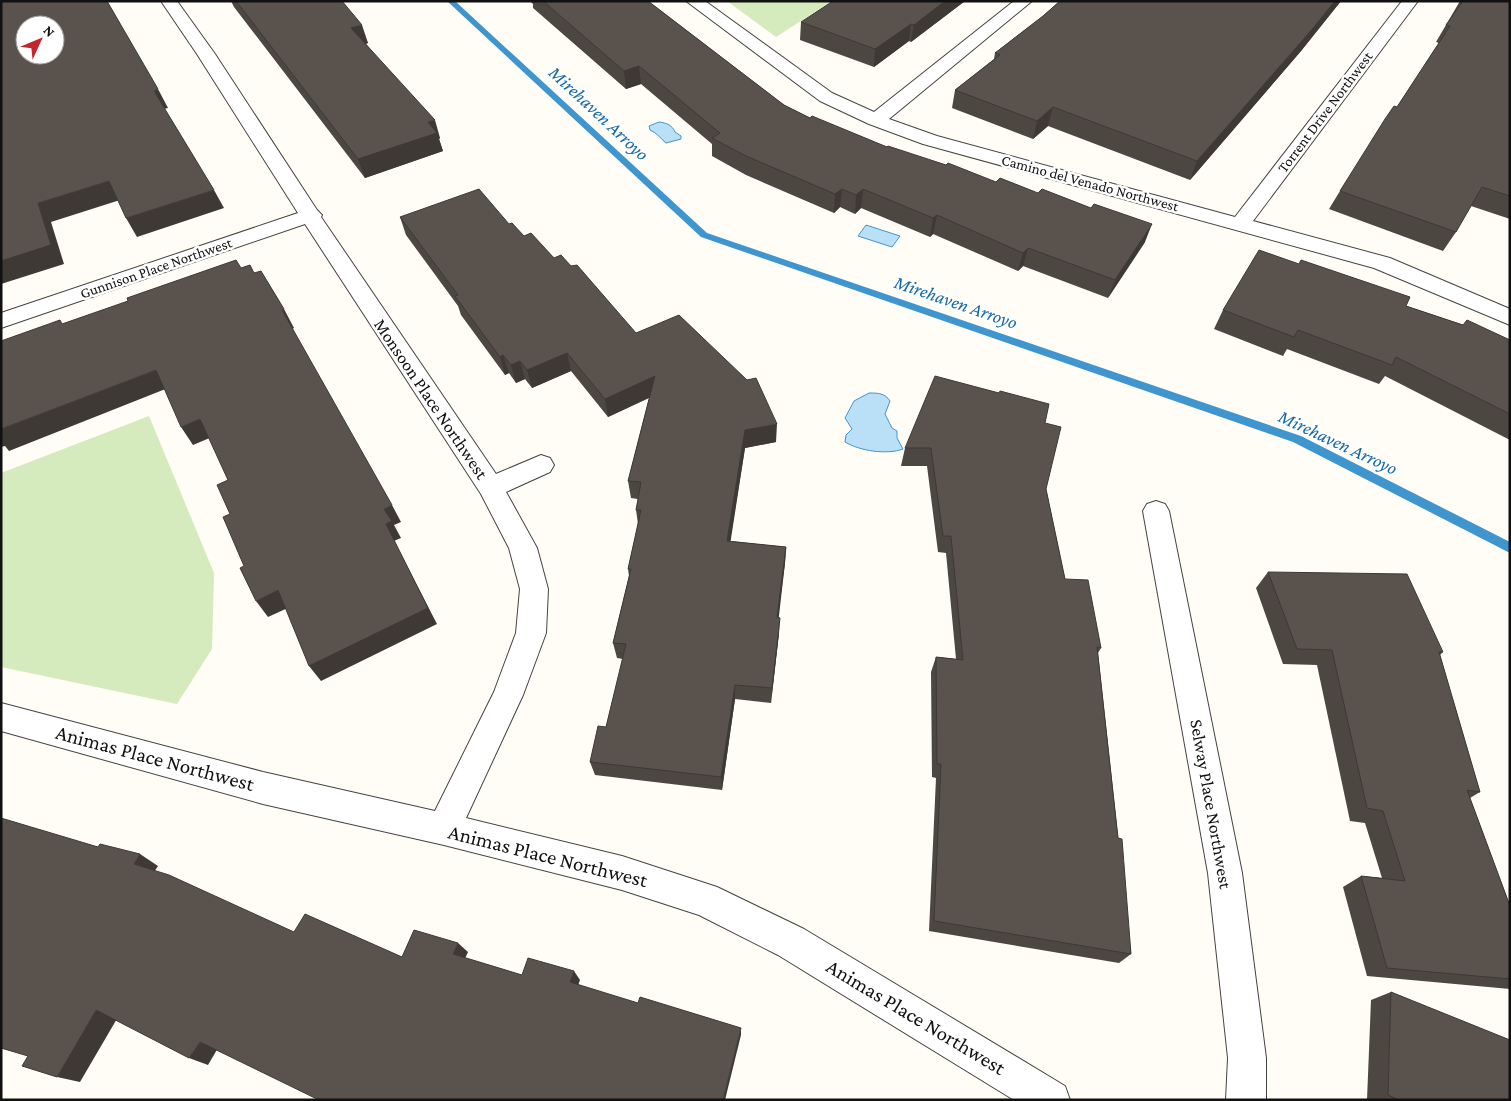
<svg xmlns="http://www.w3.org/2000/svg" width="1511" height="1101" viewBox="0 0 1511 1101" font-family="'Crimson Pro',serif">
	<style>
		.green { fill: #d5ebbd }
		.water { fill: #b9e0f7; stroke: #3f96cf }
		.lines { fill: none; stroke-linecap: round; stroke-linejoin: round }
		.stream { fill: #3f96cf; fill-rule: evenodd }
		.minor-casing { stroke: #444; stroke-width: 2 }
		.minor { fill: #fff; fill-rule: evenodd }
		.wall { fill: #4d4742 }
		.shaded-wall { fill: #3f3936 }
		.building { fill: #5a524d; stroke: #3f3936; fill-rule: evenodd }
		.labels { text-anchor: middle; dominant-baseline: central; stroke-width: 5; stroke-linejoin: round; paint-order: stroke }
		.far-street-label { font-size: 15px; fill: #111; stroke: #fff }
		.street-label { font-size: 18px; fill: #111; stroke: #fff }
		.water-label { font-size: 19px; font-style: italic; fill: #1768a6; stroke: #fff }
		.near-street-label { font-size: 21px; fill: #111; stroke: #fff }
	</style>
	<rect width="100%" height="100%" fill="#fffdf5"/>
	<g class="green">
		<path d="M727 1H832L776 37Z"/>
		<path d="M149 416 214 573 212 649 177 704 1 667V473Z"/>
	</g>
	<g class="water">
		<path d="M659 122C667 123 672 125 675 132L681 136V139L666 143C660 138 657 133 650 130L649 126Z"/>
		<path d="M866 225 900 236 892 247 858 236Z"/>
		<path d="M869 393C878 393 885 393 890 401L885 414 892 428 897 431V438L903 449C887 455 860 451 845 442L846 435 852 429 845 418 854 401Z"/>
	</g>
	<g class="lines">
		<path class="stream" d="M447 1H455L707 233 1301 436 1510 542V553L1293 442 701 237Z"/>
		<g class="minor-casing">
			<g id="minor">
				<path d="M161 1H177L215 54 317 210 322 215 321 217 496 474 541 455 550 458 554 465 550 472 506 492 537 548 548 589 546 633 523 695 466 818 622 856 717 887 804 929 1065 1086 1070 1100H1014L778 955 699 915 622 890 444 845 263 804 1 731V703L263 772 435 811 494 692 516 633 520 589 509 548 481 494 305 224 1 328V313L298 213 197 54Z"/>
				<path d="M686 1H705L832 93 874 112 1014 1H1032L889 119 937 136 1235 217 1402 1H1418L1253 221 1390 258 1510 309V325L1374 268 923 144 869 124 820 101Z"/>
				<path d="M1156 501 1165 504 1169 511 1242 873 1266 1058V1100H1226L1228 1058 1208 873 1143 511 1147 504Z"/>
			</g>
		</g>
		<use href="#minor" class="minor"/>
	</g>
	<g class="wall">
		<path d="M231 1H342L368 43 366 44 440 138 439 139 443 151 365 178 234 7Z"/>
		<path d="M530 1H648L784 105 810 118 887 147 1145 242 1108 298 1023 266 1018 271 933 234 930 237 861 208 855 214 840 207 834 213 746 175 712 156V144L641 84 626 89 533 8V4Z"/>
		<path d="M965 1 911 42 909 41 874 67 800 40 801 22Z"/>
		<path d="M1060 1H1341L1301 51 1190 180 1048 126 1033 139 952 108 955 90 994 59 995 53 1043 16Z"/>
		<path d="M1460 1H1510V219L1471 206 1456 232 1443 251 1329 209 1340 191 1397 107 1439 43 1436 42Z"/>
		<path d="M400 217 509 224 524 236 554 258 571 266 636 333 776 442 745 448 730 541 786 547 785 563 778 617 779 633 771 703 735 699 722 790 595 775 590 762 606 727 623 659 617 658 613 643 629 576 628 569 638 524 636 510 638 499 631 498 628 481 649 398 608 417 571 371 532 388 525 379 516 383 509 373 505 375 461 315 458 306 406 235Z"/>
		<path d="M1406 306 1463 325 1510 340V440L1385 376 1379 384 1287 349 1283 356 1214 329 1223 310Z"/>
		<path d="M1045 423 1046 489 1065 579 1101 648 1098 653 1131 954 1119 963 929 931 936 778 932 777 931 672 936 657 956 659 946 553 938 552 927 466H901L905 448Z"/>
		<path d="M1268 572 1443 652 1440 655 1480 792 1470 798 1510 906V989L1367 976 1343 887 1361 876 1382 878 1365 823 1350 821 1317 665 1283 664 1256 588Z"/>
		<path d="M1391 992 1510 1100H1367L1371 1000Z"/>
	</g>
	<g class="shaded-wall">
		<path d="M945 1H965L911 42 914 25Z"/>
		<path d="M1335 1H1341L1301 51 1190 180 1197 161Z"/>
		<path d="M911 24 909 41 874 67 875 49Z"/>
		<path d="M362 25 368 43 357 46 351 28Z"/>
		<path d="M639 66 641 84 626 89 624 71Z"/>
		<path d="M158 89 168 108 164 109 154 91Z"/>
		<path d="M1053 107 1048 126 1033 139 1037 121Z"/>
		<path d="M435 120 440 138 439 139 443 151 365 178 358 159 428 122Z"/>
		<path d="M109 181 120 200 51 222 64 264 1 284V261L38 203Z"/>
		<path d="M842 189 840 207 834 213 835 194Z"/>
		<path d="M863 189 861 208 855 214 856 195Z"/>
		<path d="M214 190 224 208 137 237 126 218Z"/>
		<path d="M937 215 933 234 930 237 933 218Z"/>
		<path d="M1152 224 1145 242 1108 298 1115 280Z"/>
		<path d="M1028 248 1023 266 1018 271 1023 253Z"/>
		<path d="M284 309 294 328 292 329 282 310Z"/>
		<path d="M567 353 571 371 532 388 527 370Z"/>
		<path d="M503 355 509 373 505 375 500 357Z"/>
		<path d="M520 361 525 379 516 383 511 365Z"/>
		<path d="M156 370 168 388 9 451 5 446 1 447V429Z"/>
		<path d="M655 376 657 394 608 417 605 399Z"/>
		<path d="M200 419 212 437 193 445 181 427Z"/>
		<path d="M777 424 776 442 745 448 728 558 727 541 745 430Z"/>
		<path d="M392 505 401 522 394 525 401 538 394 541 437 624 321 681 309 666 386 524 384 509Z"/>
		<path d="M786 547 785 563 777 633V617Z"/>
		<path d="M278 590 290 607 268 617 256 601Z"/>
		<path d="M780 618 779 633 771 703 772 688Z"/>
		<path d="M735 685V699L722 790 721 777Z"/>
		<path d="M140 854 158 866 152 875 134 864Z"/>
		<path d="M458 943 468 952 463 963 453 954Z"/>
		<path d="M574 971 580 980 576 991 570 982Z"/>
		<path d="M96 1010 118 1017 80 1082 57 1077Z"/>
		<path d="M741 1028V1035L725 1100H723Z"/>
		<path d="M200 1042 218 1048 208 1065 189 1058Z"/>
	</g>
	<g class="building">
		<path d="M1 1H107L158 89 154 91 214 190 126 218 109 181 38 203 51 245 1 261ZM25 25H55V55H25Z"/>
		<path d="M236 1H342L362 25 351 28 435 120 428 122 437 133 358 159Z"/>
		<path d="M543 1H648L784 105 810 118 812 116 887 147 888 146 946 165 948 163 996 182 1000 178 1038 193 1042 189 1091 208 1094 204 1152 224 1115 280 1028 248 1023 253 937 215 933 218 863 189 856 195 842 189 835 194 746 156 712 138 720 133 639 66 624 71Z"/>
		<path d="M833 1H945L914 25 911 24 875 49 801 22Z"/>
		<path d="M1060 1H1335L1309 33 1197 161 1053 107 1037 121 955 90 1000 55 995 53 1043 16Z"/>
		<path d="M1463 1H1510V196L1482 187 1456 232 1340 191 1385 119 1394 106 1397 107 1450 26 1446 25Z"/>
		<path d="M479 189 509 224 512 223 524 236 531 233 554 258 561 255 571 266 577 265 636 333 679 315 747 380 756 378 777 424 745 430 727 541 786 547 777 617 780 618 772 688 735 685 721 777 590 762 598 726 606 727 626 644 613 643 631 569H628L641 510H636L641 482 628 481 655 376 605 399 567 353 527 370 520 361 511 365 503 355 500 357 455 296 458 295 400 217Z"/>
		<path d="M1259 250 1299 264 1301 260 1410 297 1406 306 1463 325 1467 320 1510 340V414L1396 357 1392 365 1298 330 1294 337 1223 310Z"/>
		<path d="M236 260 241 268 250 265 254 273 261 271 284 309 282 310 392 505 384 509 392 521 386 524 428 608 309 666 278 590 256 601 240 568 244 566 223 517 230 514 217 485 228 480 200 419 181 427 156 370 1 429V341L60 320 62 324 128 301 127 298Z"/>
		<path d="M935 376 999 393 1000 391 1049 404 1045 423 1061 427 1046 489 1065 579 1088 580 1101 648 1097 647 1118 838 1122 839 1131 954 934 921 941 764H937L936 657 963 660 951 536H943L931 448H905Z"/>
		<path d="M1268 572 1407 574 1443 652H1439L1480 792 1467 790 1510 906V979L1387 968 1361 876 1405 881 1383 811 1367 808 1332 650 1297 649Z"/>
		<path d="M1 818 98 847 100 844 140 854 134 864 169 875 294 932 305 914 402 957 414 930 458 943 453 954 522 975 528 958 574 971 570 982 638 1003 640 997 741 1028 723 1100H319L200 1042 189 1058 96 1010 57 1077 22 1066 28 1056 1 1048Z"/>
		<path d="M1391 992 1510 1040V1100H1399L1388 1095Z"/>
	</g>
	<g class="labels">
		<g class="far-street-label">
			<text transform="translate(1325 112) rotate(-53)">Torrent Drive Northwest</text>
			<text transform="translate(1090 183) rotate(15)">Camino del Venado Northwest</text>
			<text transform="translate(156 268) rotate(-19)">Gunnison Place Northwest</text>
		</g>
		<g class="street-label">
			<text transform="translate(431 399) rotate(56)">Monsoon Place Northwest</text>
			<text transform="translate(1211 804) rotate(80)">Selway Place Northwest</text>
		</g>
		<g class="water-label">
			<text transform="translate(599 113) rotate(43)">Mirehaven Arroyo</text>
			<text transform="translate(956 302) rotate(19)">Mirehaven Arroyo</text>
			<text transform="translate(1338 442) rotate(25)">Mirehaven Arroyo</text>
		</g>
		<g class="near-street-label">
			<text transform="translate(155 758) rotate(15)">Animas Place Northwest</text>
			<text transform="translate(548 856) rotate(14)">Animas Place Northwest</text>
			<text transform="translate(916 1017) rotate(31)">Animas Place Northwest</text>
		</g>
	</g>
	<rect width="1511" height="1101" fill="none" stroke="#111111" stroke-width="5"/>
	<g transform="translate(40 40) rotate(46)"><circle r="24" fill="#ffffff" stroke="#a0a0a0"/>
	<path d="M0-4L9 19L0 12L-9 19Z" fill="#c4262e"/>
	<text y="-8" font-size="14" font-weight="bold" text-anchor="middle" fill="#111111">N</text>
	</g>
</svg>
